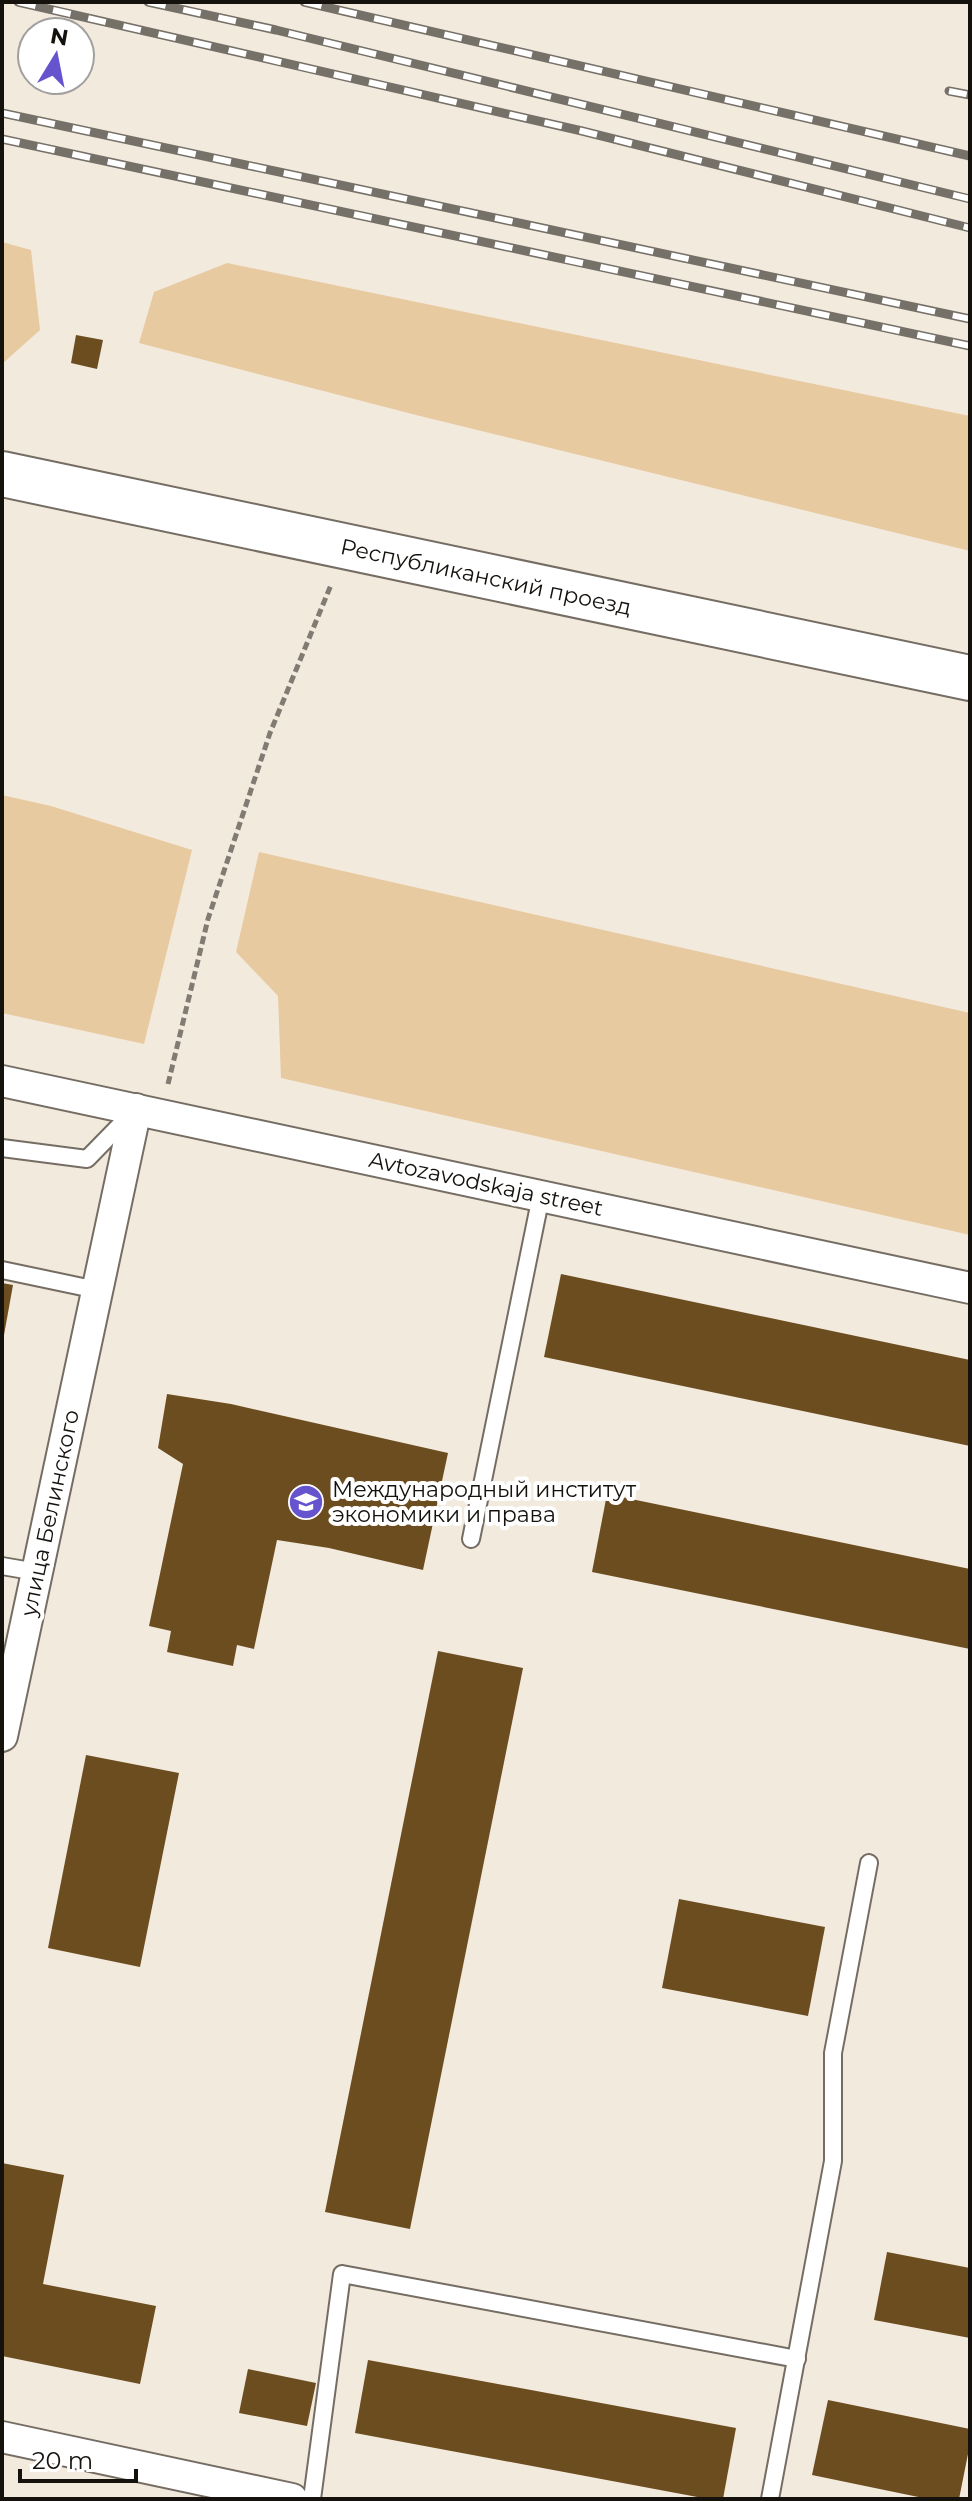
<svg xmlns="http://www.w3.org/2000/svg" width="972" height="2501" viewBox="0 0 972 2501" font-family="Montserrat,sans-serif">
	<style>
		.green { fill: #e8caa1 }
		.building { fill: #6c4d20 }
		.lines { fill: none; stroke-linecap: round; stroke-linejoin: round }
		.service-casing { stroke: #756d63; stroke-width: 20 }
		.minor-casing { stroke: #756d63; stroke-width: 34 }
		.secondary-casing { stroke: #756d63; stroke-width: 48 }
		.path { stroke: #817b73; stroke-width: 5; stroke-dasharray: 8 4; stroke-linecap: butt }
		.service { stroke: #fff; stroke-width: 16 }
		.minor { stroke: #fff; stroke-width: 30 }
		.secondary { stroke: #fff; stroke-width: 44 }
		.rail-casing { stroke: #757068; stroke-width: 9 }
		.rail { stroke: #fff; stroke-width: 6; stroke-dasharray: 18; stroke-linecap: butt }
		.labels { text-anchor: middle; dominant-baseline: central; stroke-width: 8; stroke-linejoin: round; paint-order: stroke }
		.street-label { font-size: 22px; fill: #15120e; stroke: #fff }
		.poi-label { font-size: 22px; fill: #15120e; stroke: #fff; text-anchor: start }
	</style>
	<rect width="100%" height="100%" fill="#f3eade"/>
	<g class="green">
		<path d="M2 242 31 250 40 330 2 364Z"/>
		<path d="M227 263 970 416V551L416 415 139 343 154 292Z"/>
		<path d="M2 795 51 806 192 850 144 1044 2 1013Z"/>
		<path d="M259 852 970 1013V1235L281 1078 278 996 236 952Z"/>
	</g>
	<g class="building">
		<path d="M76 335 103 340 97 369 71 363Z"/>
		<path d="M561 1274 970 1360V1446L544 1357Z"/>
		<path d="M2 1283 13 1285 4 1335H2Z"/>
		<path d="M167 1394 231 1404 448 1453 423 1570 329 1548 277 1540 254 1649 237 1645 233 1666 167 1652 171 1631 149 1626 183 1464 158 1448Z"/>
		<path d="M607 1494 970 1569V1649L592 1572Z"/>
		<path d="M438 1651 523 1668 410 2229 325 2212Z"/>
		<path d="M86 1755 179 1773 140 1967 48 1948Z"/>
		<path d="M679 1899 825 1927 808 2016 662 1988Z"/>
		<path d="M2 2163 64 2175 43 2284 156 2306 140 2384 2 2356Z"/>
		<path d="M887 2252 970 2268V2338L874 2320Z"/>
		<path d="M368 2360 736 2428 723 2499H708L355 2433Z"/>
		<path d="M248 2369 316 2383 307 2426 239 2413Z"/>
		<path d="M828 2400 970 2429V2444L959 2499H928L812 2475Z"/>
	</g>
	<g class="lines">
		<g class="service-casing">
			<g id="service">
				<path d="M2 1148 87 1159 129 1116"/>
				<path d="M2 1270 97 1290"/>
				<path d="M471 1539 541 1196"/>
				<path d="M2 1566 37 1572"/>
				<path d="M312 2499 342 2274 797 2359"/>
				<path d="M770 2499 833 2161V2053L869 1863"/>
			</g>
		</g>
		<g class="minor-casing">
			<g id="minor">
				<path d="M2 1081 970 1288"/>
				<path d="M2 1736 136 1109"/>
				<path d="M2 2437 292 2499"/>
			</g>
		</g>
		<g class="secondary-casing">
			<path id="secondary" d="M2 474 970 678"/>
		</g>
		<path class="path" d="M168 1084 208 919 270 733 331 585"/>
		<use href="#service" class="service"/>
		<use href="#minor" class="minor"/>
		<use href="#secondary" class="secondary"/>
		<g class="rail-casing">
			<g id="rail">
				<path d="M18 2 582 131 970 228"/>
				<path d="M148 2 276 30 970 199"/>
				<path d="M304 2 970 156"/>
				<path d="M949 91 970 95"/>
				<path d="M2 113 970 319"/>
				<path d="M2 139 970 346"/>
			</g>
		</g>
		<use href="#rail" class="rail"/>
	</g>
	<defs>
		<g id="university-disc" transform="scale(1.8)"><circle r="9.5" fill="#6554cd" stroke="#fff"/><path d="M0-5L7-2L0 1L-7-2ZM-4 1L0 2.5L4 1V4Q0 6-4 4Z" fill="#fff"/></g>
	</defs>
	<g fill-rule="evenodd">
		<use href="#university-disc" x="306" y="1502"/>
	</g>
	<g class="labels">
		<g class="street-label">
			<text transform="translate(486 577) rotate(12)">Республиканский проезд</text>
			<text transform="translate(486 1184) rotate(12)">Avtozavodskaja street</text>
			<text transform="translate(50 1513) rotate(-78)">улица Белинского</text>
		</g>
		<g class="poi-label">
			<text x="332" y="1489">Международный институт<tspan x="332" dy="25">экономики и права</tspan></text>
		</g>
	</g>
	<rect width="972" height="2501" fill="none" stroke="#15120e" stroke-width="8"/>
	<g transform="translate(56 56) rotate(10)"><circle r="38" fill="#ffffff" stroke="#a1a09f" stroke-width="2"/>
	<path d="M0-6L14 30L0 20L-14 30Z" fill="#6554cd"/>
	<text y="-12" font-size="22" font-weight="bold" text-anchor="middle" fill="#15120e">N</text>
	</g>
	<path d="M20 2469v12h116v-12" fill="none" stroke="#15120e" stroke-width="4"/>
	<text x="32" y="2469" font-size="24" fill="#15120e" stroke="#ffffff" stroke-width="6" paint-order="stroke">20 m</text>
</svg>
